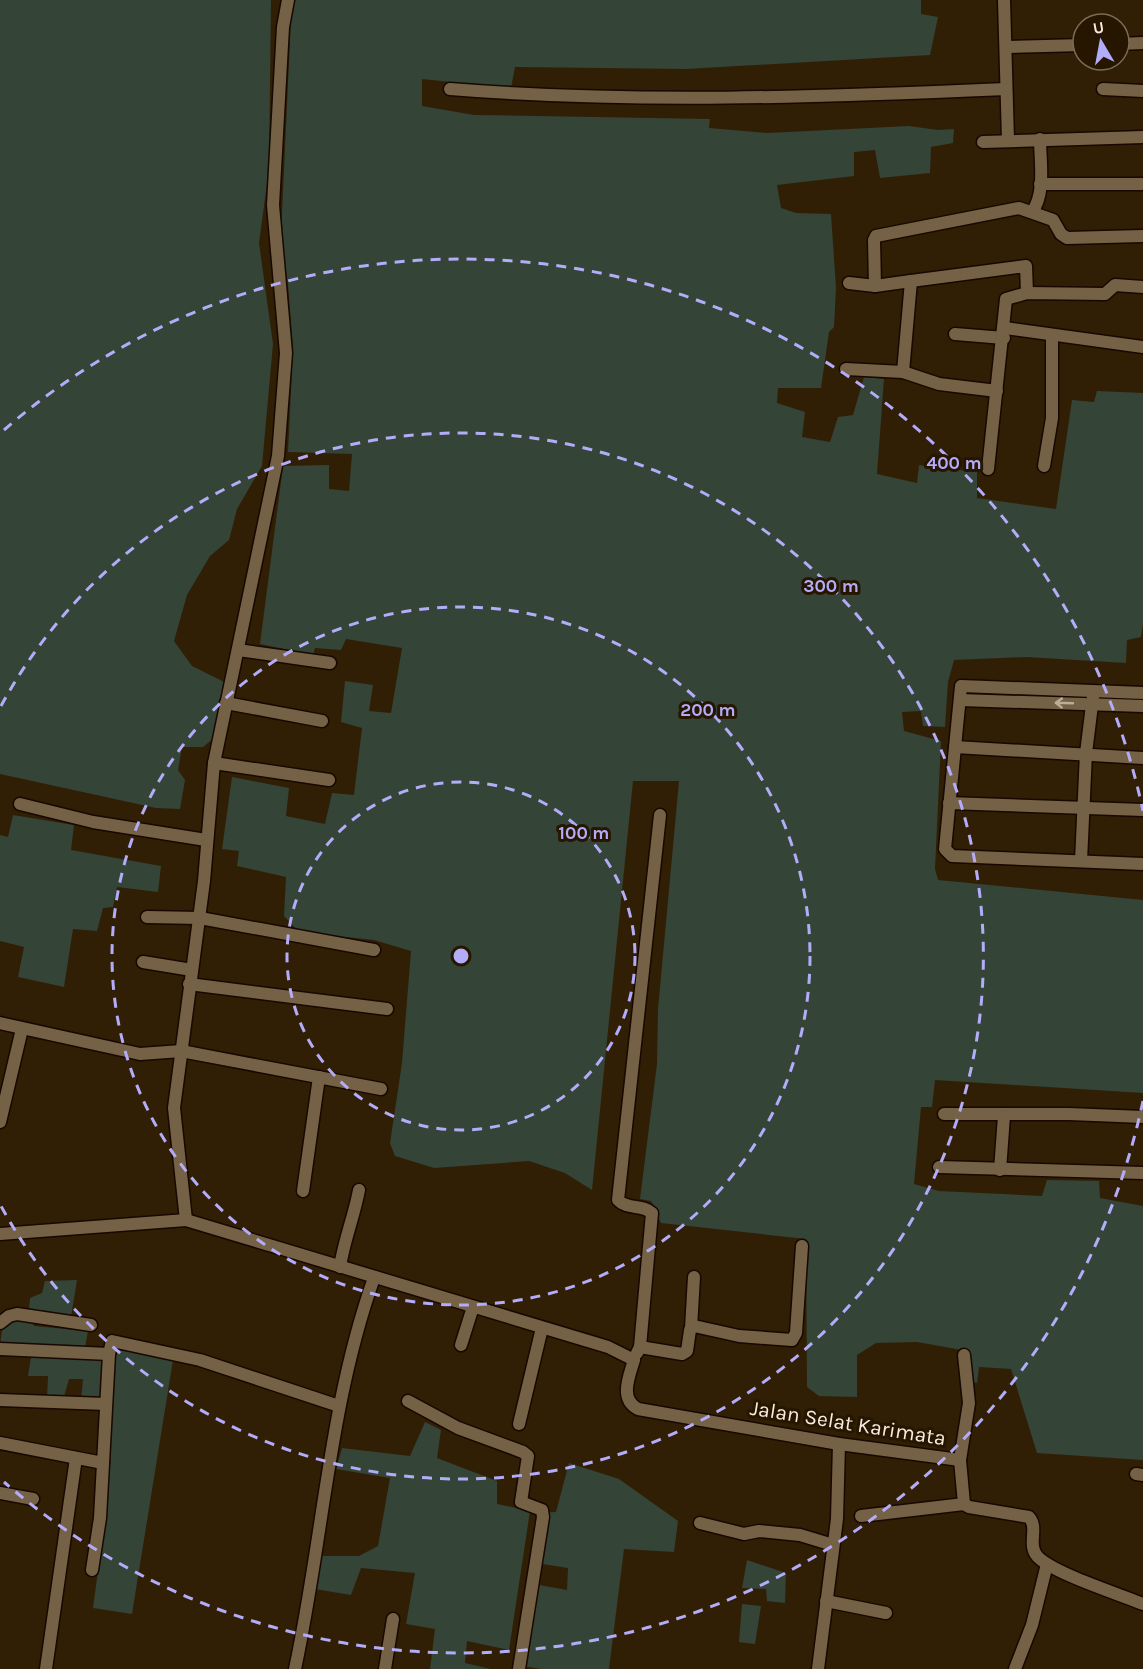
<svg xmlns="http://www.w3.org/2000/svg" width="1143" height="1669" viewBox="0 0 1143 1669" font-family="Karla,sans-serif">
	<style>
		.green { fill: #344437 }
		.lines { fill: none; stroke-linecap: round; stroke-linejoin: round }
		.minor-casing { stroke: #180800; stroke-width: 15 }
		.minor { stroke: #756146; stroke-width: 12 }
		.oneway { stroke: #bcad99 }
		.ring { fill: none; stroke: #b3acf9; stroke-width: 3; stroke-dasharray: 10 8 }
		.labels { text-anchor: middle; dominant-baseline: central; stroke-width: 6; stroke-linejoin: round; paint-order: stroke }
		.street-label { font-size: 21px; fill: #f7ecdd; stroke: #261600 }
		.centre { fill: #b3acf9; stroke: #261600; stroke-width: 3 }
		.ring-label { font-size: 18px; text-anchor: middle; font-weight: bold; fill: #b3acf9; stroke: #261600; stroke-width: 6; stroke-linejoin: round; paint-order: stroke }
	</style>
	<rect width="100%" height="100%" fill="#301f05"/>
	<g class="green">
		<path d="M0 0H271L269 169 259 243 273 344 262 466 237 509 229 540 210 556 187 595 174 641 192 666 224 682 214 738 203 747H182L178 770 185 780 180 809 156 808 0 774Z"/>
		<path d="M294 0H921V14L938 17 930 55 686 69 515 67 511 88 422 79V106L474 115 710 119 709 128 768 133 909 126 938 130 954 129 953 143 931 147 930 173 880 178 875 150 854 152V176L777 185 781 208 796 213 831 214 836 288 834 327 829 332 821 388H778L777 403 805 412 802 437 830 442 838 417 853 415 864 377 884 379 877 474 917 483 919 465 977 472V498L1056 509 1072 400 1094 402 1097 391 1143 393V624L1141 637 1127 640 1126 663 1027 657 954 660 948 682 945 727 923 726 921 711 902 712 904 731 941 741 935 869 938 880 1143 900V1093L935 1080 932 1107H921L914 1184 939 1191 1042 1196 1047 1180 1099 1181 1100 1198 1143 1206V1460L1037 1453 1011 1369 979 1367 977 1383 971 1382 968 1351 917 1342 876 1343 857 1355V1397L819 1396 807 1387 806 1239 661 1223 651 1201 640 1199 657 1064 658 1009 679 781H633L592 1190 565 1173 529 1161 434 1168 395 1156 390 1143 402 1063 411 951 374 940 299 932 284 916 286 877 237 866 239 851 222 849 232 777 289 788 286 816 325 824 332 793 354 795 362 728 341 722 345 681 373 685 369 711 391 713 402 648 346 639 341 650 315 648 313 655 260 644 283 466 329 465V489L349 491 352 454 288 452 293 349 288 285 281 235 291 18Z"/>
		<path d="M13 815 74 825 71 850 161 866 158 892 117 887 113 907 103 908 97 931 73 929 64 987 18 977 24 947 0 941V835L8 837Z"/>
		<path d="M77 1280 71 1317 29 1310 30 1298 42 1293 45 1281Z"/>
		<path d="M12 1317 31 1321 34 1326 88 1331 84 1353 104 1359 100 1401 81 1400 83 1379H69L63 1400 47 1399 48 1376H28L31 1357 79 1358 0 1346 3 1322Z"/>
		<path d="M115 1347 173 1360 132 1614 93 1608 107 1505Z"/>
		<path d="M425 1422 441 1430 437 1458 497 1481V1504L530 1511 509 1650 467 1641 465 1663 491 1669H430L435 1629 406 1624 415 1573 361 1568 351 1595 315 1589 322 1556H359L378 1546 390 1478 336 1469 342 1448 410 1456Z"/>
		<path d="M569 1463 619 1479 678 1521 674 1552 624 1549 609 1669H541L517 1665 528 1583 567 1590 568 1568 530 1562 539 1513 556 1512Z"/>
		<path d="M747 1560 786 1573 785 1603 767 1601 766 1589 742 1588Z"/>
		<path d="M742 1604 761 1606 755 1644 739 1642Z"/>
	</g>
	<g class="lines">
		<g class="minor-casing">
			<g id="minor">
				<path d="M1004 0 1008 140"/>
				<path d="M1119 44 1143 43"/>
				<path d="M1006 47 1083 45"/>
				<path d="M450 89C634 104 821 97 1006 89"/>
				<path d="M1103 89 1143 91"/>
				<path d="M983 142 1143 137"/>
				<path d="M1040 184H1143"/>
				<path d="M1032 212C1046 193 1040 161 1040 139"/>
				<path d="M849 283 875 286 874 240 876 236 1019 208 1053 220 1061 234 1067 238 1143 236"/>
				<path d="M875 286 911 281"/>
				<path d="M1005 328 1143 347"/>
				<path d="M955 334 1004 338"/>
				<path d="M846 369 903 372 939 384 997 391"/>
				<path d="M903 372 911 281 1026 266 1027 293"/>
				<path d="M1044 466 1052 418V336"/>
				<path d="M988 469 1006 299 1027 293 1105 294 1115 285 1143 287"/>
				<path d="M238 650 330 663"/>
				<path d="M1143 693 961 686 945 849 952 856 1143 864"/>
				<path d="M960 700 1143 706"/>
				<path d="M226 703 322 721"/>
				<path d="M955 747 1143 758"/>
				<path d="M214 763 329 780"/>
				<path d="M949 803 1143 810"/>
				<path d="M20 804 93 822 206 840"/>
				<path d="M1081 861 1086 753 1093 697"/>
				<path d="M147 917 200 918 374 950"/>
				<path d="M143 962 192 970"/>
				<path d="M189 984 387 1009"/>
				<path d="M0 1023 140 1054 181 1051 381 1089"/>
				<path d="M944 1114H1069L1143 1117"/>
				<path d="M0 1122 22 1029"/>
				<path d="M939 1167 1143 1173"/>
				<path d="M1000 1170 1004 1116"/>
				<path d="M303 1191 319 1077"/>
				<path d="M186 1220 174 1108 204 881 214 763 278 456 286 353 273 205 283 27 288 0"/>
				<path d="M0 1234 186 1220 608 1347 634 1360C629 1377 619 1399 638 1409L839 1444 960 1460 964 1504 969 1507 1029 1517C1039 1528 1027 1544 1037 1556 1052 1573 1119 1594 1143 1604"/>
				<path d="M340 1267C344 1240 354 1217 359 1190"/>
				<path d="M0 1323 9 1316 17 1314 91 1325"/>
				<path d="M691 1328 694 1277"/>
				<path d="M461 1345 473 1307"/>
				<path d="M640 1347 652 1213C643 1204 627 1210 618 1200L660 815"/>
				<path d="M0 1349 109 1354"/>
				<path d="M637 1353 640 1347 682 1354 687 1351 690 1330 694 1326 739 1336 792 1340 796 1333 802 1246"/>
				<path d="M0 1400 106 1404"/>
				<path d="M408 1401 458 1428 523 1452 528 1456 521 1502 542 1510 543 1517 519 1669"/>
				<path d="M519 1424 542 1328"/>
				<path d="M0 1443 103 1463"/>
				<path d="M960 1460 969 1403 964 1355"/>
				<path d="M1136 1474 1143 1475"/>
				<path d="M0 1493 33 1499"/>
				<path d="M861 1516 964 1504"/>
				<path d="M700 1523 744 1534 759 1531 800 1535 833 1545"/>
				<path d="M92 1570 100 1518 109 1354 112 1341 200 1360 339 1406"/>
				<path d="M826 1601 886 1613"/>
				<path d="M46 1669 76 1458"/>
				<path d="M295 1669C323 1539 329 1404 374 1278"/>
				<path d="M385 1669 393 1619"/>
				<path d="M818 1669 837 1519 839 1444"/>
				<path d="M1015 1669 1032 1625 1047 1564"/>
			</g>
		</g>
		<use href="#minor" class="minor"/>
	</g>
	<defs><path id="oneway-shaft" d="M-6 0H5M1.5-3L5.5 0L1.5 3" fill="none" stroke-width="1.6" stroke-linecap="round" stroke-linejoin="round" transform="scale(1.5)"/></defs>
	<use class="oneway" href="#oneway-shaft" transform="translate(1064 703) rotate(-178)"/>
	<g class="ring">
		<circle cx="461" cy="956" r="174"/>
		<circle cx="461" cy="956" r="349"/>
		<path d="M1 706A523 523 0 1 1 1 1206"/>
		<path d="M1143 1101A697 697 0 0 1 4 1482M4 430A697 697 0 0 1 1143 811"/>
	</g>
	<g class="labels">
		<g class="street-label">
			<text transform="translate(848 1423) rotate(9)">Jalan Selat Karimata</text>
		</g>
	</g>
	<circle cx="461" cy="956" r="9" class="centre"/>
	<g class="ring-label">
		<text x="954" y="469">400 m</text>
		<text x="831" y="592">300 m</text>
		<text x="708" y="716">200 m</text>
		<text x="584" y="839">100 m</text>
	</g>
	<g transform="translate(1101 42) rotate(350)"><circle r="28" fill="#261600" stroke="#7a6c58" stroke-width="1.5"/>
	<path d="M0-4.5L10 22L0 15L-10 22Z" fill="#b3acf9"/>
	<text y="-9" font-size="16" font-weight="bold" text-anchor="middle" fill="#f7ecdd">U</text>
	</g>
</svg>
